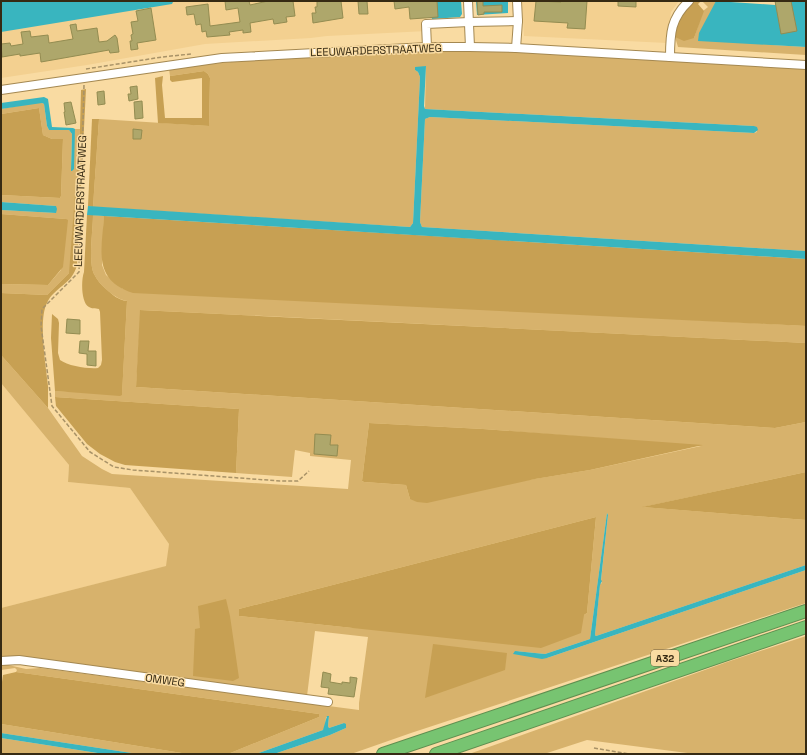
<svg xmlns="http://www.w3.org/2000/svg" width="807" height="755" viewBox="0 0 807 755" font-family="'Space Grotesk',sans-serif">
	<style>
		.built { fill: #f3d090 }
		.green { fill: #d7b26c; fill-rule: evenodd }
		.forest { fill: #c7a053 }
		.water { fill: #39b5bf }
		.building { fill: #aea76b; stroke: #938c51 }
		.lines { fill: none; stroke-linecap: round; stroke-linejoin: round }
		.minor-casing { stroke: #a48851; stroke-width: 10 }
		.highway-casing { stroke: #608e50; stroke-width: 14 }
		.path { stroke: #a89267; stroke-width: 1.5; stroke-dasharray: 4 2; stroke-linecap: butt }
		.minor { stroke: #fff; stroke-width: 8 }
		.highway { stroke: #77c471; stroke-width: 12 }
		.labels { text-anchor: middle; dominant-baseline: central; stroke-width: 3; stroke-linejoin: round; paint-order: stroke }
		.shield { fill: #f9dba2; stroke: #705f3e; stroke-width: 1 }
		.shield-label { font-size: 10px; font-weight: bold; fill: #362a13 }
		.street-label { font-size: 11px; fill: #362a13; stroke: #f9dba2 }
	</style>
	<rect width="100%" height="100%" fill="#f9dba2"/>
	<g class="built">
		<path d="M153 1H425L427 31 327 36 311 38 205 44 87 65 1 78V24Z"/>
		<path d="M522 1H679L671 12 667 43 524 36Z"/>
		<path d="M1 383 69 465 68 482 130 488 169 544 167 566 1 608Z"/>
	</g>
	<g class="green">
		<path d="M702 1H727V2H716L772 45 806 47V55L678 47 675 37 694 38 703 11 708 7Z"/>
		<path d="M471 51H505L806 69V251L422 227 420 222 425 119 430 117 754 133 757 132 754 126 425 109 426 66 415 70 418 72 420 77 413 223 410 227 93 207 99 119 209 126 210 78 208 74 204 71 170 76 169 69C223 61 277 59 331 56 377 54 424 51 471 51Z"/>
		<path d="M40 102 44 104 47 126 49 130H69L72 134 71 171 75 129H80L70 271 69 273 47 295 1 293V284L48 285 61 270 66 219 1 214V210L56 213V206L1 202V195L60 198 61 196 63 139H52L43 135 39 108 1 114V109Z"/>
		<path d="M93 215 104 216 102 265 106 275 123 289 806 326V343L141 310 136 387 775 428 806 422V472L643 507 806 520V565L596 636 595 635 600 584 602 583 601 581 608 515 607 513 590 639 545 654 515 651 547 658 806 570V603L411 733 351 754H274L330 735 346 728 344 723 329 728 328 726 329 717H326L325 729 323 730 256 754H228L319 717V714L16 672 17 670 15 668 1 670V664H4L26 669 40 668 359 710V703L368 637 315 631 307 696 29 660 7 656H1V608L166 566 169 544 130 488 68 482 69 465 1 383V355L48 408 82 456 102 469 112 474 348 489 351 460 310 456V453L295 450 292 477 236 473 239 409 55 397V391L122 394 127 301C118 299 113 295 106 289 101 285 97 280 94 274 88 262 93 230 93 215ZM369 423 483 429 701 446 590 470 410 499 406 485 364 482 362 481ZM596 517 587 613 584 615 353 628 239 616V609Z"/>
		<path d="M806 636V754H695L587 740 544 754H469L730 661Z"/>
		<path d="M1 724 188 754H138L1 733Z"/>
		<path d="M1 738 104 754H1Z"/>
	</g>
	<g class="forest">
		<path d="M692 1H701L698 4 704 11 694 38 684 41 675 37 676 24Z"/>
		<path d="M204 71 208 74 210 78 209 126 158 123 155 78 163 76 162 85 165 118H202V78L172 82 170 80V76Z"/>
		<path d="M86 89 77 265C72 285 54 287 47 303 38 320 46 367 48 386 48 393 48 401 48 408L1 355V293L47 295 69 273 80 129 81 90Z"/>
		<path d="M39 108 43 135 52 139H63L61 196 60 198 1 195V114Z"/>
		<path d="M92 119H99L93 207 88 206Z"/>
		<path d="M1 214 66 219 68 220 63 267 48 285 1 284Z"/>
		<path d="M87 215H93C93 230 88 262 94 274 97 280 101 285 106 289 113 295 118 300 127 301L122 395 120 396 55 391 51 338 52 314 58 319 59 323 58 353 60 360C68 366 88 369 98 368L101 365 102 360 100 312 99 309C95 308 92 309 89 307 81 303 81 280 84 272Z"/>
		<path d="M104 216 806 259V326L133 293C92 280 102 249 104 216Z"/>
		<path d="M140 310 806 343V422L775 428 136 387Z"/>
		<path d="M55 397 239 409 236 473 125 465 115 462 100 454 87 444 56 406Z"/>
		<path d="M369 423 483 429 703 445 590 470 535 479 427 503 417 502 410 499 406 485 364 482 362 481Z"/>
		<path d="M806 472V520L642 507Z"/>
		<path d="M596 517 587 613 584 615 581 633 541 648 239 616V609Z"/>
		<path d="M226 599 230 616 239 678 233 681 193 676 195 629 200 628 198 606Z"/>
		<path d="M433 644 507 653 505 670 425 698Z"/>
		<path d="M16 672 319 714V717L228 754H188L1 724V689L3 675Z"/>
	</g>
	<g class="water">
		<path d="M1 1H182L173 2 172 4 1 32Z"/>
		<path d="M431 1H461L462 14 460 17 432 19Z"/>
		<path d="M476 1H508V13L477 15Z"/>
		<path d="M716 1 775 5V1H806V47L698 41 699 33Z"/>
		<path d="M426 66 424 106 425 109 754 126 757 127 758 130 754 133 430 117 425 119 420 222 422 227 806 251V259L87 215 88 206 410 227 413 223 420 77 418 72 415 70V67Z"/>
		<path d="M44 97 48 99 52 127 73 128 75 129 74 169 72 171H71L72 134 69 130H49L47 126 44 104 42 103 1 109V103Z"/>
		<path d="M1 202 56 206 57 209 56 213 1 210Z"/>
		<path d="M607 513 608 515 601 580 602 581 600 585 595 635 596 636 806 565V570L547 658 542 659 513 654 515 651 545 654 590 639Z"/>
		<path d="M327 716H329L328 726 329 728 344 723 346 724V728L330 735 274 754H256L323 730Z"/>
		<path d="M1 733 138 754H104L1 738Z"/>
	</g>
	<g class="building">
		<path d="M225 1H249L250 5 268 1H293L295 16 286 17 287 22 274 24 273 19 250 23 251 32 243 33V30L229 32 230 35 207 37 206 31 202 32 201 24 196 25 194 14 187 15 186 7 208 4 210 26 240 22 238 8 226 10Z"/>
		<path d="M317 1H341L343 18 313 23 312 13H316L315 7H317Z"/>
		<path d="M358 1H367L368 14H359Z"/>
		<path d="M394 1H437L438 17 410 19 409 7 395 9Z"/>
		<path d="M477 1H483V6L502 5V12H484V14L478 15Z"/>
		<path d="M536 1 561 2V1H587L585 29 567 28 568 23 534 21Z"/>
		<path d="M618 1H636V7L618 6Z"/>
		<path d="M775 1H791L797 31 781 34Z"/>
		<path d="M151 8 156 40 137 43 138 49 131 50 130 41H132L131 35 133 34 131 22 138 21 136 11Z"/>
		<path d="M76 24 77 31 97 28 99 42 107 41 115 35 117 38 119 52 110 53 109 50 41 62 40 53 20 56V54L2 57 1 44 10 43 11 46 23 44 21 32 30 31 31 37 48 35 49 43 73 39 70 25Z"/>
		<path d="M137 86 138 99 129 101 128 94H131L130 87Z"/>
		<path d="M104 91 105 104 98 105 97 92Z"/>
		<path d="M142 101 143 118 135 119 134 102Z"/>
		<path d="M71 102 76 123 66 125 64 112H65L64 103Z"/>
		<path d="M133 129 142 130 141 139H133Z"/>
		<path d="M67 319 80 320V334L66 333Z"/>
		<path d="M80 341H89L88 351H96V366L87 365V354L79 353Z"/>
		<path d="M315 434 331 435 330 445H338L337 456 314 454Z"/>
		<path d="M323 672 331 674 330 682 342 684V682L350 683V677L357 678 354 697 328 694 329 688 321 687Z"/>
	</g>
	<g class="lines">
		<g class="minor-casing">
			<g id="minor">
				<path d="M468 1 470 47"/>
				<path d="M427 47 426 24 469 22 518 21"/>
				<path d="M516 48 518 21 517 1"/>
				<path d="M670 57C670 33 671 18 689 1"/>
				<path d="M1 90 222 58 427 47H470L516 48 806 65"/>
				<path d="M1 661 19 660 328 702"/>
			</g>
		</g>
		<g class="highway-casing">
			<g id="highway">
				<path d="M383 754 806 611"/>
				<path d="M436 754 806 627"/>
			</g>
		</g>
		<g class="path">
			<path d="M86 69 162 57 191 54"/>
			<path d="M84 85 79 272 42 309 41 326 52 406 90 452 114 467 133 470 280 481H298L309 471"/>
			<path d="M594 748 629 754"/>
		</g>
		<use href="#minor" class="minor"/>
		<use href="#highway" class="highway"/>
	</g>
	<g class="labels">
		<rect class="shield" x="651" y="650" width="28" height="16" rx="3"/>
		<g class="shield-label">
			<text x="665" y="658">A32</text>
		</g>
		<g class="street-label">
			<text transform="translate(376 50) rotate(-2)">LEEUWARDERSTRAATWEG</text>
			<text transform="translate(80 201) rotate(-88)">LEEUWARDERSTRAATWEG</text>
			<text transform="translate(165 680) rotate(8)">OMWEG</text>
		</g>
	</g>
	<rect width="807" height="755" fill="none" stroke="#362a13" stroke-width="4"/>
</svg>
